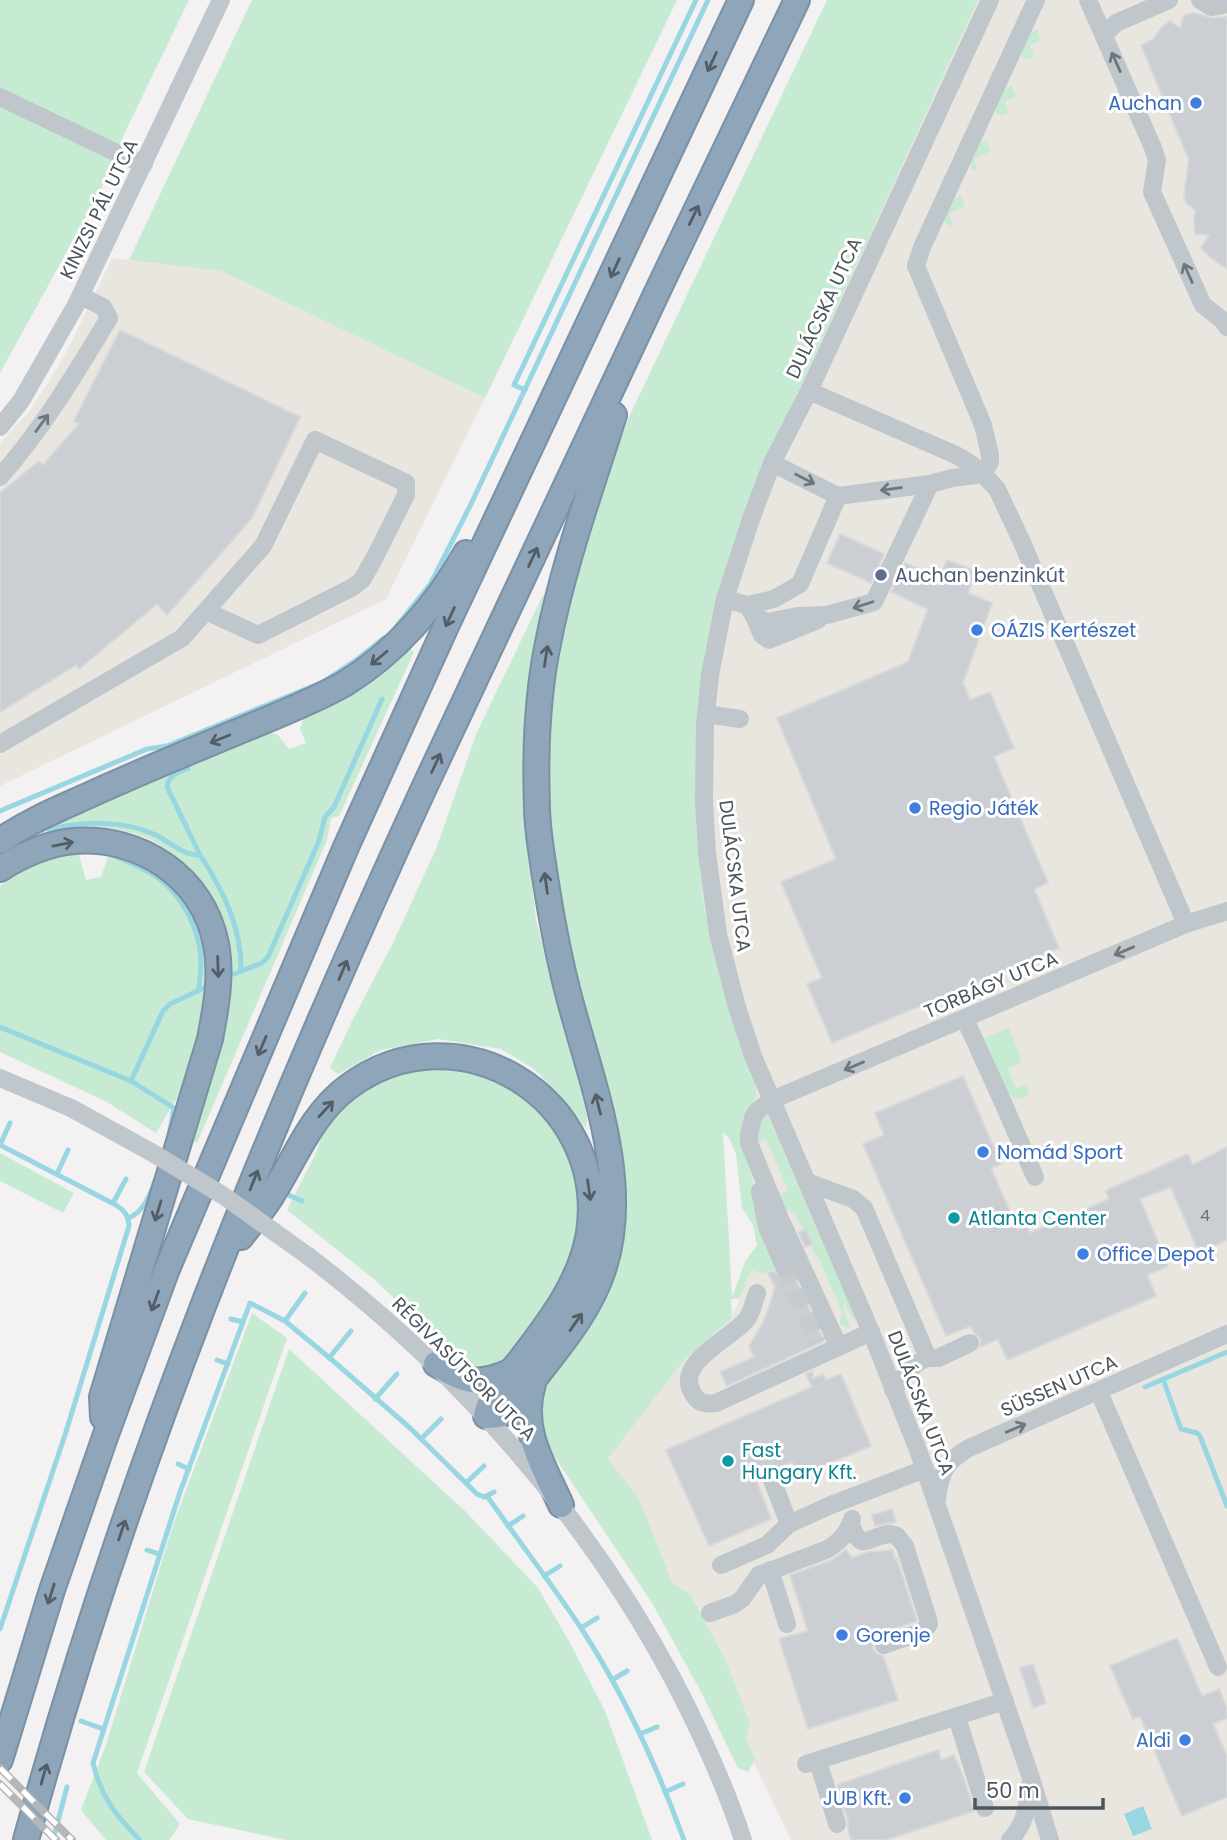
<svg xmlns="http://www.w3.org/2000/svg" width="1227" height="1840" viewBox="0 0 1227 1840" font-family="Poppins,sans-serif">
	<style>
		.commercial { fill: #e9e6df }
		.green { fill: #c6ead2; fill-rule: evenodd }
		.water { fill: #98d6e2 }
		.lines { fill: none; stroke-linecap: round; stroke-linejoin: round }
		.stream { stroke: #98d6e2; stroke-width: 5 }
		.building { fill: #cbced3; stroke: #d6d8db; stroke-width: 2 }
		.minor-tunnel { stroke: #c9cacc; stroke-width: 18; stroke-dasharray: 18 9; stroke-linecap: butt }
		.highway-casing { stroke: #7a91a5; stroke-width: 28 }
		.minor { stroke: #bfc6cc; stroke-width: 18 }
		.highway { stroke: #8fa5b9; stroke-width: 24 }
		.rail-casing { stroke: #b4b7ba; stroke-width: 8 }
		.rail { stroke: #fff; stroke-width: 5; stroke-dasharray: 16; stroke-linecap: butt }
		.minor-bridge { stroke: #bfc6cc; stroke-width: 18 }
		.oneway { stroke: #525d65 }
		.oneway2 { stroke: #6e777e }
		.shop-dot { fill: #3f7fe0; stroke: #fff; stroke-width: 2.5 }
		.service-dot { fill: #5c6f8a; stroke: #fff; stroke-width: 2.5 }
		.culture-dot { fill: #0f9aa8; stroke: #fff; stroke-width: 2.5 }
		.labels { text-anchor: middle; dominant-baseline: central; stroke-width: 6; stroke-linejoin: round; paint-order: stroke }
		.number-label { font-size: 16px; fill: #6b737a }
		.shop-label { font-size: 19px; fill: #366cbe; stroke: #fff; text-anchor: start }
		.street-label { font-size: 19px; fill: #4b555c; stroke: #fff }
		.service-label { font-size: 19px; fill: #4e5e75; stroke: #fff; text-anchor: start }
		.culture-label { font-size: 19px; fill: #0d838f; stroke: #fff; text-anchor: start }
	</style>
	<rect width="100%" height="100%" fill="#f3f1f1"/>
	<g class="commercial">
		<path d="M978 0H1227V1840H791L608 1459 684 1360 732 1318 751 1270 762 1274 758 1210 742 1132 756 1096V1086L747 1064 722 985 704 907 696 827V748L701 693 766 462Z"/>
		<path d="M112 258 221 271 485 398 386 599 0 786V443L28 413 50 380 68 349Z"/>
	</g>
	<g class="green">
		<path d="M0 0H189L126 130 100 191 0 373Z"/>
		<path d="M252 0H677L485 398 221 271 129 260Z"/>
		<path d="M827 0H978L766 462 701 693 696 748V827L704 907 722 985 747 1064 756 1086V1096L742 1132 758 1210 777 1268 762 1274 751 1270 740 1298 731 1299 732 1318 684 1360 608 1459 640 1500 672 1583 690 1594 724 1657 750 1723 746 1738 755 1759 748 1772 738 1768 699 1688 652 1603 546 1444 539 1416 540 1394 574 1344 621 1240 571 955 552 853 547 735 554 638 583 538 629 417ZM723 1132 729 1138 736 1154 742 1208 753 1225 757 1245 745 1262 732 1297Z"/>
		<path d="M1037 29 1041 40 1030 45 1034 57 1027 60 1021 55V52L1030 34Z"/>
		<path d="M1011 85 1016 96 1005 101 1009 113 1001 116 996 113V107L1004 90Z"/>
		<path d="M986 139 991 151 974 159 978 170H973L970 165V162L979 144Z"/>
		<path d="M961 195 965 206 949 214 953 226 948 225 944 221C947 211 951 199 961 195Z"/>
		<path d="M544 593 525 736V826L536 920 573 1056 587 1117 586 1128 557 1092 534 1069 501 1049 438 1039 381 1050 338 1074 330 1068 353 1019 393 943 436 849 477 732Z"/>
		<path d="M411 649 414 652 339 816 331 818 327 840 197 1143 192 1141C202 1109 211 1076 219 1043 225 1017 232 991 232 964 232 911 192 858 145 837 133 832 116 829 103 827 82 824 61 831 40 836L38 830 269 733 277 734 289 749 306 743 300 728 304 717 381 674Z"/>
		<path d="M69 853 79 855 86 880 101 877 109 855 112 854 153 868 181 893 202 926 209 960 208 990 199 1034 181 1098 175 1101 156 1133 107 1102 0 1052V886L41 860Z"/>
		<path d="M1009 1028 1021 1057 1019 1064 1008 1069 1016 1088 1027 1084 1029 1093 1027 1095C1019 1100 1014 1100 1007 1092L984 1038Z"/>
		<path d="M448 1065 483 1071 516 1089 554 1129 569 1152 579 1191 580 1230 566 1270 537 1322 499 1364 479 1368 465 1366 375 1280 287 1210 317 1151 324 1129 349 1098 380 1077Z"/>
		<path d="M762 1116H767L770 1120 855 1317 854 1323 845 1304 842 1305 850 1327H845L840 1324V1318L843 1314 821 1263 811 1247 813 1244 806 1229 803 1230 795 1214 784 1208 777 1196 788 1190 766 1139 755 1143Z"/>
		<path d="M0 1153 74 1193 63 1213 0 1181Z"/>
		<path d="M252 1313 287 1338 137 1773 180 1824 169 1840H106L81 1810 106 1745 173 1525Z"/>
		<path d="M289 1349 466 1512 538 1588 570 1643 605 1711 652 1840H286L188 1819 144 1772Z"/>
	</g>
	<path class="water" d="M1143 1806 1152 1829 1133 1836 1124 1814Z"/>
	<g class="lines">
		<g class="stream">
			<path d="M525 390 514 385 696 0"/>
			<path d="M396 627 431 583 471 504 708 0"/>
			<path d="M188 768C178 773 169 774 167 787L200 855"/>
			<path d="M0 811 147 749 167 746 323 682 359 658 384 638"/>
			<path d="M49 829C84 822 122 819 156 835 170 842 184 856 200 855 223 890 242 928 241 971"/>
			<path d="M119 858C138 866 161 876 174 893 190 912 201 938 201 963 201 972 199 981 199 990"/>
			<path d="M234 974 262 963 268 957 319 841 325 817 334 807 382 699"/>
			<path d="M0 1027 131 1081 174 1108 169 1135"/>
			<path d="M131 1081 163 1011 170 1004 204 988"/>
			<path d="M0 1145 116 1205C125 1211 128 1215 129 1226L65 1435 0 1629"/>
			<path d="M0 1145 10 1123"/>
			<path d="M57 1174 68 1150"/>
			<path d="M284 1193 302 1201"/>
			<path d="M113 1203 126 1179"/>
			<path d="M129 1218C144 1211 149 1197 155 1181"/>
			<path d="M231 1319 243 1322"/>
			<path d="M285 1321 305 1293"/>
			<path d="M329 1358 351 1331"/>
			<path d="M217 1360 228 1364"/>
			<path d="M1163 1379 1181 1429 1197 1433 1200 1436 1227 1506"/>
			<path d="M1145 1387 1227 1352"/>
			<path d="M375 1399 397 1374"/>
			<path d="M421 1439 441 1419"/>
			<path d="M178 1464 189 1469"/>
			<path d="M466 1483 484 1466"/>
			<path d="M487 1496C518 1540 551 1583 581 1628 624 1694 657 1766 684 1840"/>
			<path d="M508 1526 523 1516"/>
			<path d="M147 1550 159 1554"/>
			<path d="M544 1576 560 1566"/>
			<path d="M581 1628 597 1618"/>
			<path d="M612 1680 627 1671"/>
			<path d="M81 1721 103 1729"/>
			<path d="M640 1734 657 1727"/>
			<path d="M665 1792 683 1784"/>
			<path d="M139 1839C115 1815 101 1796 93 1763L180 1492 250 1303 285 1321 331 1359 410 1428 477 1494 484 1497 494 1492"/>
			<path d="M53 1840 67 1787"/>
		</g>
	</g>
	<g class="building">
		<path d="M1194 13 1212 18 1227 17V269L1210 257 1201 248 1209 235 1195 234 1194 222 1195 210 1186 203 1184 195 1189 160 1141 45 1152 40 1161 28 1170 21 1180 28 1184 15Z"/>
		<path d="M120 330 300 417 252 518 167 615 157 604 79 669 76 665 0 712V493L39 461 43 465 79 424 74 421Z"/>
		<path d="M840 534 884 554 871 583 827 563Z"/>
		<path d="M947 560 976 571 968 593 992 603 963 683 970 700 990 692 1014 748 994 757 1048 883 1034 889 1059 948 832 1043 807 984 822 978 781 882 836 859 777 718 908 662 928 609 891 592 905 563 940 579Z"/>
		<path d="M963 1076 1001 1164 991 1168 1018 1230 1027 1226 1030 1233 1109 1199 1106 1191 1109 1190V1189L1186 1155H1189L1192 1165 1227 1147V1240L1199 1253 1171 1187 1140 1199 1168 1266 1147 1275 1156 1296 1007 1360 998 1339 980 1347 981 1339 974 1333 971 1326 946 1336 863 1144 884 1135 875 1113Z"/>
		<path d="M806 1229 812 1244 805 1247 799 1233Z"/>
		<path d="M774 1271 782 1277H788L793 1273 824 1341 727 1386 720 1372 754 1357 749 1346 763 1323 770 1304 775 1287 768 1273Z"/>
		<path d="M813 1371 812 1379 823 1374 826 1380 841 1374 871 1446 798 1476 792 1462 778 1468 772 1466 766 1467 762 1470 760 1475 755 1477 771 1519 709 1546 666 1450 812 1387 806 1374Z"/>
		<path d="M892 1509 896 1522 875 1526 872 1515Z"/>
		<path d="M846 1550 852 1558 868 1552 892 1550 896 1560 897 1559 917 1621 880 1634 876 1637 873 1642V1648L876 1653 883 1656 898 1700 808 1729 779 1639 808 1631 790 1575 832 1560Z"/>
		<path d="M1177 1638 1202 1696 1219 1689 1227 1708V1718L1213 1724 1227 1756V1797L1182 1816 1140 1716 1133 1719 1110 1666Z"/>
		<path d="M1033 1664 1046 1703 1033 1708 1020 1668Z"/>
		<path d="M938 1750 941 1760 954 1755 963 1776 974 1811 886 1840H851L848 1828V1821L837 1785Z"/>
	</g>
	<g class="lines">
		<path class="minor-tunnel" d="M784 1266 818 1342"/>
		<g class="highway-casing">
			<g id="highway">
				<path d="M0 841C27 822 56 810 85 797 135 774 186 753 237 732 273 717 310 703 344 684 395 653 437 605 466 553"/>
				<path d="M0 869C21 855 49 843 74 841 140 836 203 877 216 944 222 975 216 1008 210 1039L102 1397 103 1417"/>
				<path d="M241 1237C252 1222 266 1207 275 1190 297 1154 313 1113 348 1087 458 1005 609 1098 589 1233 581 1281 551 1320 522 1358 509 1375 490 1394 486 1416 499 1416 507 1414 516 1404 546 1360 588 1319 604 1267 632 1178 589 1076 567 989 557 949 550 910 544 870 541 849 537 827 537 807 535 753 537 697 548 643 563 566 590 491 614 415"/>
				<path d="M436 1364C468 1383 477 1386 512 1371"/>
				<path d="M533 1384C519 1428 543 1465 561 1505"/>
				<path d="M0 1760 52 1590 105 1437 167 1269 346 847 447 624 741 0"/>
				<path d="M26 1840C125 1478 267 1128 424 788L659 288 797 0"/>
			</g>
		</g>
		<g class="minor">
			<path d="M990 0 809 391 772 463 751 519 725 599 710 675 705 725 704 802 707 853 718 934 737 1007 753 1056 871 1332 918 1450 1031 1778 1050 1840"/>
			<path d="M1088 0 1153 148 1157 160 1152 192 1203 305 1222 320 1227 327"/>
			<path d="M1200 0 1211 7 1223 5"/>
			<path d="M1104 35 1116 23 1169 0"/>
			<path d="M0 97 119 154 144 164"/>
			<path d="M809 391 956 455 971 464 983 474 997 489 1021 540 1186 924"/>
			<path d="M0 427 21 401 76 305 221 0"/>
			<path d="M772 463 838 496"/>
			<path d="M0 477C43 428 76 373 109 318L103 307 81 296"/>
			<path d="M725 599 747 605 774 599 800 584 838 496 930 484 952 478 983 474 990 462V455L983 425 916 266 922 247 1036 0"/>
			<path d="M747 605 754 616 767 622 798 616 827 615 874 602 930 484"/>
			<path d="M754 616 762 635 769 640 818 620"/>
			<path d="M706 714 740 719"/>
			<path d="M0 744 182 638 263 546 315 440 406 483V495L376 555 362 580 353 587 258 635 206 611"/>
			<path d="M965 1019 1005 1107 1035 1177"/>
			<path d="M0 1078 71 1108 151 1152"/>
			<path d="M807 1182 853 1199 864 1208 928 1358C912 1363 903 1378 893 1390"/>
			<path d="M760 1191 767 1227 784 1266"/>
			<path d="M308 1256C458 1370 584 1513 673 1679 700 1731 725 1784 743 1840"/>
			<path d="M757 1293C754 1302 752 1311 747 1319 732 1339 668 1364 696 1398 701 1404 708 1404 716 1403L871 1332"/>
			<path d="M838 1345 781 1221 749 1143V1135L753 1118 757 1111 772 1100 1186 924 1227 911"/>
			<path d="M928 1358H938L970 1343"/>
			<path d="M1099 1392 1218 1667"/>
			<path d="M771 1477 789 1524"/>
			<path d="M937 1499C940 1473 945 1462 969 1448L1227 1334"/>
			<path d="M851 1524C861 1554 867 1536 890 1534L897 1536 905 1546 928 1619 929 1624 924 1631 884 1645"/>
			<path d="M721 1565 767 1545 789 1524 831 1505 925 1469"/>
			<path d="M770 1570 787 1624"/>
			<path d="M710 1613 735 1604 742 1599 759 1575 828 1549C840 1541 848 1533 852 1519"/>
			<path d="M957 1717 985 1808"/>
			<path d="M818 1761 837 1824"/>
			<path d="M806 1764 1005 1701"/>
			<path d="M1010 1840C1025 1825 1028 1805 1030 1785"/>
		</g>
		<use href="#highway" class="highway"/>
		<g class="rail-casing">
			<g id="rail">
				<path d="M0 1768 72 1840"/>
				<path d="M0 1784 56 1840"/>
			</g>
		</g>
		<use href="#rail" class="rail"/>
		<path class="minor-bridge" d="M151 1152 224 1196 308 1256"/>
	</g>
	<defs><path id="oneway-shaft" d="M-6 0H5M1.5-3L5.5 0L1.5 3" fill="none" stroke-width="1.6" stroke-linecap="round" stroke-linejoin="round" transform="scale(1.75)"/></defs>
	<g class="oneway">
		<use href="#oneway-shaft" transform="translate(712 62) rotate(115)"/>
		<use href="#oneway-shaft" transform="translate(694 215) rotate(-64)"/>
		<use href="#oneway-shaft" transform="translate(615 268) rotate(115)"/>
		<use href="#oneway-shaft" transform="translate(533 557) rotate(-65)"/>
		<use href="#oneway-shaft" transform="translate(450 617) rotate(115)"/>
		<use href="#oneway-shaft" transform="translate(546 656) rotate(-81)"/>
		<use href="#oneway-shaft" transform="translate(379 658) rotate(140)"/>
		<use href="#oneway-shaft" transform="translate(220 739) rotate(158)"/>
		<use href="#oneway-shaft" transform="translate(436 763) rotate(-65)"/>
		<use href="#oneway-shaft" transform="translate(63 844) rotate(-11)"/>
		<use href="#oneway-shaft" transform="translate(546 883) rotate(-98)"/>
		<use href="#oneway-shaft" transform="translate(218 967) rotate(88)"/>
		<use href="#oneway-shaft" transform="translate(343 970) rotate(-67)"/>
		<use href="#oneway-shaft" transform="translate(262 1046) rotate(113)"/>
		<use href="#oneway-shaft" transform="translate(598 1104) rotate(-104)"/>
		<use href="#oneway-shaft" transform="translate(326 1109) rotate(-47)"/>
		<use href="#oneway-shaft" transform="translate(254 1180) rotate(-68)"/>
		<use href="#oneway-shaft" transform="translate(589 1190) rotate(82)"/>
		<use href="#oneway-shaft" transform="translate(158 1211) rotate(107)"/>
		<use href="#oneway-shaft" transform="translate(155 1301) rotate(110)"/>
		<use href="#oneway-shaft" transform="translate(576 1322) rotate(-55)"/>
		<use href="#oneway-shaft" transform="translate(122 1530) rotate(-71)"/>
		<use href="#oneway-shaft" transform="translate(51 1594) rotate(108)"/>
		<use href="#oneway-shaft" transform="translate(44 1774) rotate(-74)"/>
	</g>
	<g class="oneway2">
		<use href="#oneway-shaft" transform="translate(1116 62) rotate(-114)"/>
		<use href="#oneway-shaft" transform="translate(1188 273) rotate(-114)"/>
		<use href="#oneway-shaft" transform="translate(42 423) rotate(-54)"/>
		<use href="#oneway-shaft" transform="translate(805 479) rotate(27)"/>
		<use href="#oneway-shaft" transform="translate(891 489) rotate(173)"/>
		<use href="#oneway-shaft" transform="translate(863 605) rotate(162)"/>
		<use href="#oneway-shaft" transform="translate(1124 951) rotate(157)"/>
		<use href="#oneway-shaft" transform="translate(854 1066) rotate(157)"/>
		<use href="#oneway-shaft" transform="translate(1016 1428) rotate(-23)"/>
	</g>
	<g class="shop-dot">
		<circle cx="1196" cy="103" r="7"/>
		<circle cx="977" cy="630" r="7"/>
		<circle cx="915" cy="808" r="7"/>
		<circle cx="983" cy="1152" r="7"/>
		<circle cx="1083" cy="1254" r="7"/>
		<circle cx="842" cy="1635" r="7"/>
		<circle cx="1185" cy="1740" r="7"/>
		<circle cx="905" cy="1798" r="7"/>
	</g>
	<circle class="service-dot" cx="881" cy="575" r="7"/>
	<g class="culture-dot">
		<circle cx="954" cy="1218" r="7"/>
		<circle cx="728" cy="1461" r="7"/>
	</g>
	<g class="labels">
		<g class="number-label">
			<text x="1205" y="1215">4</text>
		</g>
		<g class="shop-label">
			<text x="1182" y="103" text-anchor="end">Auchan</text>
			<text x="991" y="630">OÁZIS Kertészet</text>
			<text x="929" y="808">Regio Játék</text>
			<text x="997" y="1152">Nomád Sport</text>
			<text x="1097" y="1254">Office Depot</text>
			<text x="856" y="1635">Gorenje</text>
			<text x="1171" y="1740" text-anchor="end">Aldi</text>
			<text x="891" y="1798" text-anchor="end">JUB Kft.</text>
		</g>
		<g class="street-label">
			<text transform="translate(99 209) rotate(-64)">KINIZSI PÁL UTCA</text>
			<text transform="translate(824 308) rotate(-65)">DULÁCSKA UTCA</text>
			<text transform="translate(735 876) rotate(83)">DULÁCSKA UTCA</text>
			<text transform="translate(991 985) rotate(-23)">TORBÁGY UTCA</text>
			<text transform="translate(464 1369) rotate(45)">RÉGIVASÚTSOR UTCA</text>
			<text transform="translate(1059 1386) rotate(-24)">SÜSSEN UTCA</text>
			<text transform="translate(921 1403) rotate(69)">DULÁCSKA UTCA</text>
		</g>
		<g class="service-label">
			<text x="895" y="575">Auchan benzinkút</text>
		</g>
		<g class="culture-label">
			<text x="968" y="1218">Atlanta Center</text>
			<text x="742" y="1450">Fast<tspan x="742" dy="22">Hungary Kft.</tspan></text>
		</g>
	</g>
	<path d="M975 1798v10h128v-10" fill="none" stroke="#4b555c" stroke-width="3.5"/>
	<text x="986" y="1798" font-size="21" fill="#4b555c" stroke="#ffffff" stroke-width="5" paint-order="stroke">50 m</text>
</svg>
